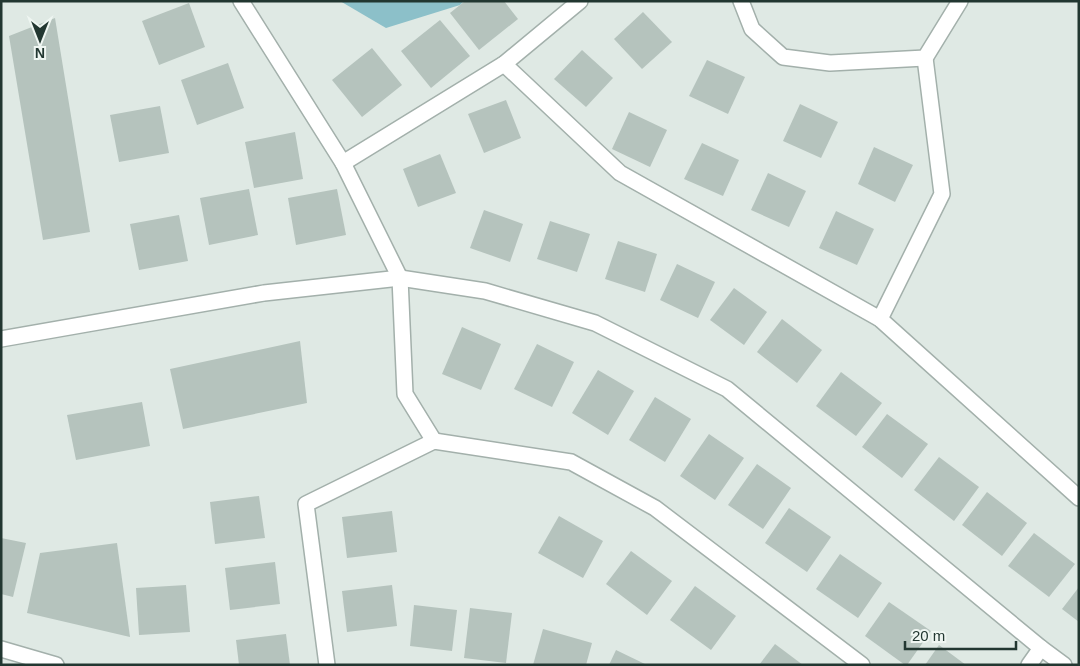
<svg xmlns="http://www.w3.org/2000/svg" width="1080" height="666" viewBox="0 0 1080 666" font-family="Helvetica,sans-serif">
	<style>
		.water { fill: #8cc0c9 }
		.building { fill: #b5c3bd }
		.lines { fill: none; stroke-linecap: round; stroke-linejoin: round }
		.minor-casing { stroke: #a3b0ab; stroke-width: 18 }
		.tertiary-casing { stroke: #a3b0ab; stroke-width: 18 }
		.minor { stroke: #fff; stroke-width: 15 }
		.tertiary { stroke: #fff; stroke-width: 15 }
	</style>
	<rect width="100%" height="100%" fill="#dfe9e4"/>
	<path class="water" d="M340 1H464L460 5 386 28Z"/>
	<g class="building">
		<path d="M465 1H504L518 19 479 50 450 13Z"/>
		<path d="M189 3 205 47 159 65 142 21Z"/>
		<path d="M643 12 672 42 642 69 614 39Z"/>
		<path d="M55 18 90 232 43 240 9 36Z"/>
		<path d="M440 20 470 56 431 88 401 51Z"/>
		<path d="M372 48 402 85 362 117 332 80Z"/>
		<path d="M582 50 613 78 586 107 554 79Z"/>
		<path d="M707 60 745 77 728 114 689 96Z"/>
		<path d="M228 63 244 108 197 125 181 80Z"/>
		<path d="M506 100 521 138 484 153 468 114Z"/>
		<path d="M800 104 838 122 821 158 783 141Z"/>
		<path d="M160 106 169 153 119 162 110 115Z"/>
		<path d="M629 112 667 130 650 167 612 149Z"/>
		<path d="M295 132 303 179 254 188 245 142Z"/>
		<path d="M702 143 739 160 723 196 684 179Z"/>
		<path d="M874 147 913 165 895 202 858 184Z"/>
		<path d="M440 154 456 193 418 207 403 169Z"/>
		<path d="M768 173 806 191 789 227 751 210Z"/>
		<path d="M249 189 258 235 209 245 200 198Z"/>
		<path d="M337 189 346 235 296 245 288 198Z"/>
		<path d="M484 210 523 224 510 262 470 248Z"/>
		<path d="M836 211 874 229 857 265 819 248Z"/>
		<path d="M179 215 188 261 139 270 130 224Z"/>
		<path d="M550 221 590 234 577 272 537 259Z"/>
		<path d="M618 241 657 254 645 292 605 279Z"/>
		<path d="M677 264 715 282 698 318 660 300Z"/>
		<path d="M734 288 767 312 744 345 710 320Z"/>
		<path d="M782 319 822 350 797 383 757 352Z"/>
		<path d="M462 327 501 344 481 390 442 374Z"/>
		<path d="M300 341 307 403 183 429 170 369Z"/>
		<path d="M537 344 574 362 552 407 514 389Z"/>
		<path d="M598 370 634 391 608 435 572 413Z"/>
		<path d="M841 372 882 403 856 436 816 406Z"/>
		<path d="M655 397 691 419 665 462 629 440Z"/>
		<path d="M142 402 150 446 76 460 67 415Z"/>
		<path d="M887 414 928 444 902 478 862 447Z"/>
		<path d="M709 434 744 458 715 500 680 476Z"/>
		<path d="M939 457 979 487 954 521 914 490Z"/>
		<path d="M757 464 791 488 763 529 728 505Z"/>
		<path d="M987 492 1027 523 1002 556 962 525Z"/>
		<path d="M259 496 265 538 215 544 210 502Z"/>
		<path d="M789 508 831 537 807 572 765 543Z"/>
		<path d="M392 511 397 552 347 558 342 517Z"/>
		<path d="M559 516 603 541 583 578 538 553Z"/>
		<path d="M1034 533 1075 564 1049 597 1008 566Z"/>
		<path d="M1 538 26 543 13 597 1 594Z"/>
		<path d="M117 543 130 637 27 613 40 553Z"/>
		<path d="M631 551 672 581 647 615 606 584Z"/>
		<path d="M840 554 882 583 858 618 816 589Z"/>
		<path d="M275 562 280 604 230 610 225 568Z"/>
		<path d="M186 585 190 632 139 635 136 588Z"/>
		<path d="M392 585 397 626 347 632 342 591Z"/>
		<path d="M695 586 736 616 711 650 670 620Z"/>
		<path d="M1079 587V622L1062 609Z"/>
		<path d="M889 602 931 631 907 665H905L865 636Z"/>
		<path d="M414 605 457 610 452 651 410 646Z"/>
		<path d="M470 608 512 613 506 663 464 658Z"/>
		<path d="M543 629 592 643 586 665H533Z"/>
		<path d="M286 634 290 665H239L236 640Z"/>
		<path d="M775 644 803 665H759Z"/>
		<path d="M939 645 966 665H925Z"/>
		<path d="M616 650 647 665H609Z"/>
	</g>
	<g class="lines">
		<g class="minor-casing">
			<g id="minor">
				<path d="M241 1 343 163 400 278 405 394 434 441"/>
				<path d="M741 1 752 29 783 57 830 63 925 58 960 1"/>
				<path d="M504 64 620 173 880 319 1079 498"/>
				<path d="M343 163 504 64 580 1"/>
				<path d="M880 319 942 194 925 58"/>
				<path d="M1 649 56 665"/>
				<path d="M327 665 306 504 434 441 571 462 655 508 862 665"/>
				<path d="M1029 665 1041 648"/>
			</g>
		</g>
		<g class="tertiary-casing">
			<path id="tertiary" d="M1 339 264 293 400 278 485 291 595 323 727 389 1041 648 1064 665"/>
		</g>
		<use href="#minor" class="minor"/>
		<use href="#tertiary" class="tertiary"/>
	</g>
	<rect width="1080" height="666" fill="none" stroke="#223731" stroke-width="5"/>
	<g transform="translate(40 40) rotate(180)" stroke="#eff6f2" stroke-width="4" paint-order="stroke">
	<path d="M0-4L9 19L0 12L-9 19Z" fill="#223731"/>
	<text y="-8" font-size="14" font-weight="bold" text-anchor="middle" fill="#223731">N</text>
	</g>
	<path d="M905 641v8h111v-8" fill="none" stroke="#223731" stroke-width="2.5"/>
	<text x="912" y="641" font-size="15" fill="#223731" stroke="#eff6f2" stroke-width="4" paint-order="stroke">20 m</text>
</svg>
